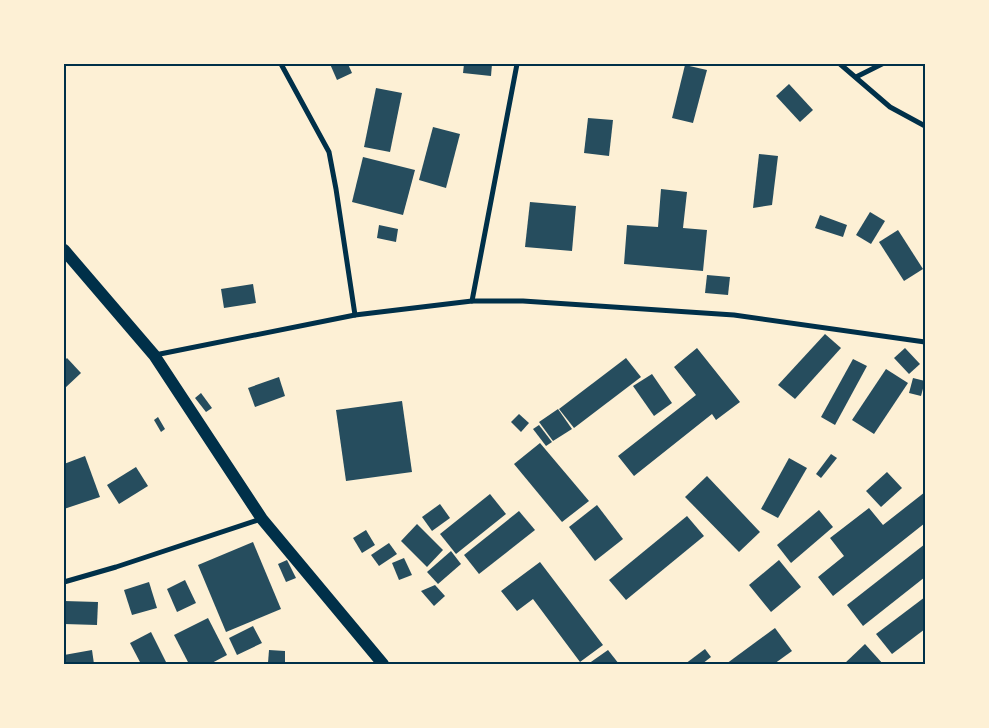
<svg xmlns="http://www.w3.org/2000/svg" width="989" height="728" viewBox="0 0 989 728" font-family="Raleway,sans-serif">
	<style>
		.building { fill: #264d5e }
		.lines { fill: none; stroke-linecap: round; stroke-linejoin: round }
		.minor { stroke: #003049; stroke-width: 5 }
		.primary { stroke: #003049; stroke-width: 12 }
		.neatline { fill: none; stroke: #003049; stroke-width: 2 }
	</style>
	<rect width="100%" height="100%" fill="#fdf0d5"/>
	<g class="building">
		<path d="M330 64H348L352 73 337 80Z"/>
		<path d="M464 64H492L491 76 463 73Z"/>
		<path d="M685 65 707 70 693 123 672 118Z"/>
		<path d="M789 84 813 110 800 122 776 96Z"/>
		<path d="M376 88 402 93 390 152 364 147Z"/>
		<path d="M588 118 613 120 609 156 584 153Z"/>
		<path d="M433 127 460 134 446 188 419 180Z"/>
		<path d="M759 154 778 156 772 205 753 208Z"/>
		<path d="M363 157 415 170 403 215 352 202Z"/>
		<path d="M661 189 687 192 683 228 707 230 703 271 624 264 627 225 658 227Z"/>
		<path d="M530 202 576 206 572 251 525 247Z"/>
		<path d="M870 212 885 221 871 244 856 235Z"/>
		<path d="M820 215 847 225 843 237 815 228Z"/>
		<path d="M379 225 398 229 396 242 377 238Z"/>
		<path d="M898 230 923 269 904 281 879 242Z"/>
		<path d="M707 275 730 277 728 295 705 293Z"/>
		<path d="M253 284 256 303 224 308 221 289Z"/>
		<path d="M825 334 841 348 795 399 778 385Z"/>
		<path d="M697 348 740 402 716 420 712 414 634 476 618 456 696 395 674 367Z"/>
		<path d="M905 348 920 364 909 374 894 358Z"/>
		<path d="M67 358 81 373 64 389V361Z"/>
		<path d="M626 358 641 377 574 428 559 409Z"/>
		<path d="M853 359 867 366 835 425 821 417Z"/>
		<path d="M886 369 908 383 874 434 852 420Z"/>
		<path d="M652 374 672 403 654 416 633 386Z"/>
		<path d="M279 377 285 396 255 407 248 388Z"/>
		<path d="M913 378 925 381 921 396 909 393Z"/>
		<path d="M201 393 212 408 206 412 195 398Z"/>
		<path d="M402 401 412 472 346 481 336 410Z"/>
		<path d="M558 409 572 429 553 441 539 422Z"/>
		<path d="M519 414 529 423 521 432 511 422Z"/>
		<path d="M158 417 165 429 161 432 154 420Z"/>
		<path d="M539 425 552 442 546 446 533 429Z"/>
		<path d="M540 443 589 501 562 522 514 464Z"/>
		<path d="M831 454 837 458 821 478 816 474Z"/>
		<path d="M85 456 100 497 64 509V464Z"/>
		<path d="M789 458 807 468 778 518 761 509Z"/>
		<path d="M136 467 148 486 119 504 107 485Z"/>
		<path d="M887 472 902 488 881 507 866 491Z"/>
		<path d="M707 476 760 532 739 552 685 497Z"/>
		<path d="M925 492V523L833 596 818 577 844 556 830 538 869 508 883 525Z"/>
		<path d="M490 494 506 514 456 554 440 534Z"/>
		<path d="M440 504 450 518 432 531 422 517Z"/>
		<path d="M597 505 623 539 595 561 569 527Z"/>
		<path d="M819 510 833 527 791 563 777 545Z"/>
		<path d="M519 511 535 530 479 574 464 555Z"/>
		<path d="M687 516 704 536 626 600 609 580Z"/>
		<path d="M417 524 443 550 427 567 401 541Z"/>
		<path d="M366 530 375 545 362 553 353 538Z"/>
		<path d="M253 542 281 609 226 632 198 565Z"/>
		<path d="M389 543 397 554 379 566 371 555Z"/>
		<path d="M925 544V577L863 626 847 605Z"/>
		<path d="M451 551 461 564 438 584 427 572Z"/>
		<path d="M404 558 412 575 399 580 392 563Z"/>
		<path d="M287 560 296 578 286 582 278 564Z"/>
		<path d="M779 560 801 587 771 612 749 585Z"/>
		<path d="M540 562 603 645 580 662 533 599 517 611 501 591Z"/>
		<path d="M185 580 196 603 177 612 167 589Z"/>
		<path d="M149 582 157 608 132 615 124 590Z"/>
		<path d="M435 585 445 596 434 606 421 591Z"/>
		<path d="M925 597V629L892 654 876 634Z"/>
		<path d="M64 601 98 602 97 625 64 624Z"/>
		<path d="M208 618 227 655 210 664H189L174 635Z"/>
		<path d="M253 626 262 643 237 655 229 638Z"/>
		<path d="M775 628 792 651 774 664H726Z"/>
		<path d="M151 632 167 664H141L130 643Z"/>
		<path d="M865 644 883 664H844Z"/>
		<path d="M705 649 711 657 702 664H685Z"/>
		<path d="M92 650 94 664H64V655Z"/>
		<path d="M269 650 285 651V663H268Z"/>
		<path d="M608 650 619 664H588Z"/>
	</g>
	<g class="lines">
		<g class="minor">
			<path d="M281 64 329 152 336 189 355 315"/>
			<path d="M840 64 890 107 925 126"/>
			<path d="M856 77 882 64"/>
			<path d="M472 301 517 64"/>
			<path d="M155 355 355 315 472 301H523L734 315 925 342"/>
			<path d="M64 582 116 567 261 519"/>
		</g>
		<path class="primary" d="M64 250 154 355 262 519 383 664"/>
	</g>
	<rect width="989" height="728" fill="none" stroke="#fdf0d5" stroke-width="130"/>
	<rect x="65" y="65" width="859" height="598" class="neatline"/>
</svg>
